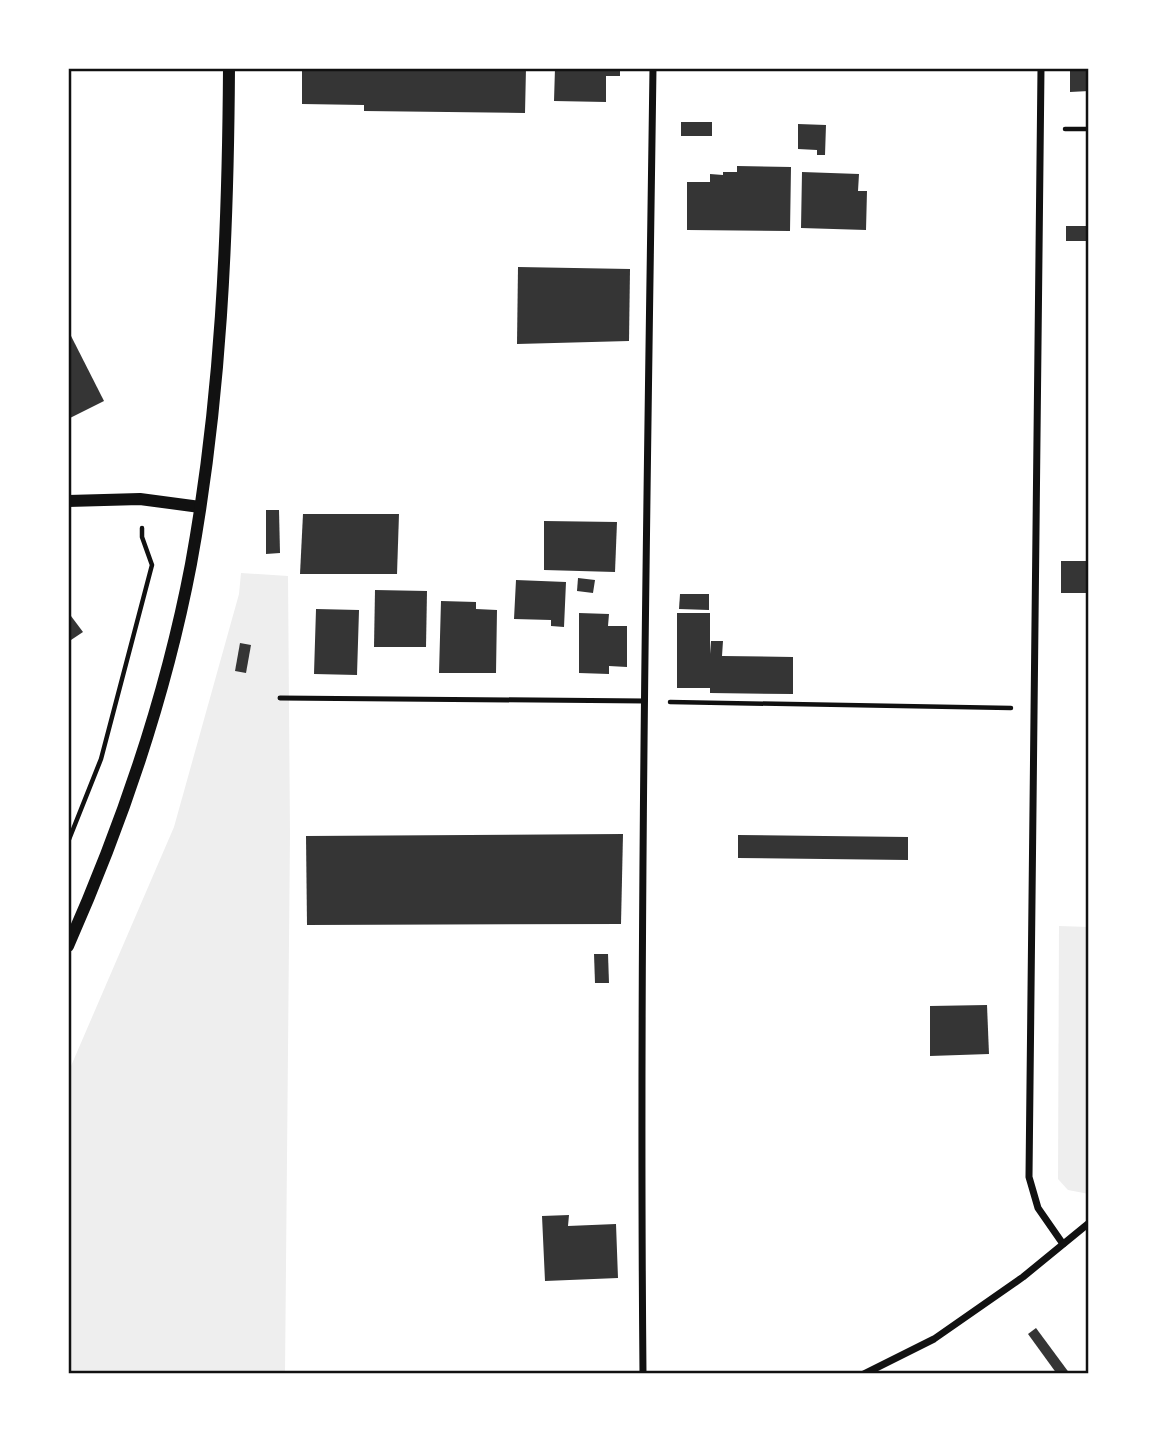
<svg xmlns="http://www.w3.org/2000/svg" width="1157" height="1442" viewBox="0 0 1157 1442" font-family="Raleway,sans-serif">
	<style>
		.green { fill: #eee }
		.building { fill: #353535 }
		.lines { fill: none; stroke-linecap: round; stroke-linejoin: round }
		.path { stroke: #111; stroke-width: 4.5 }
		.service { stroke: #111; stroke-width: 5 }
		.minor { stroke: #111; stroke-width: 7 }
		.tertiary { stroke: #111; stroke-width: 12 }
		.neatline { fill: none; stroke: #111; stroke-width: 2.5 }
	</style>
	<rect width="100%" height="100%" fill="#fff"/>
	<g class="green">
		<path d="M241 573 288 576 290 834 285 1374H68V1073L174 827 239 594Z"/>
		<path d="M1059 926 1089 927V1194L1068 1190 1058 1179Z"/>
	</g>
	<g class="building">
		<path d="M302 68H526L525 113 364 111V105L302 104Z"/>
		<path d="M555 68H620V76H606V102L554 101Z"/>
		<path d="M1070 68H1089V91L1070 92Z"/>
		<rect x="681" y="122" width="31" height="14"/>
		<path d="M798 124 826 125 825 155H817V150L798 149Z"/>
		<path d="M737 166 791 167 790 231 687 230V182H710V174L723 175V172H737Z"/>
		<path d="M802 172 859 174 858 191H867L866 230 801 228Z"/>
		<rect x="1066" y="226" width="23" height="15"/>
		<path d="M518 267 630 269 629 341 517 344Z"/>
		<path d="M68 330 104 401 68 419Z"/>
		<path d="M266 510H279L280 553 266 554Z"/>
		<path d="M303 514H399L397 574H300Z"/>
		<path d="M544 521 617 522 615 572 544 570Z"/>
		<rect x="1061" y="561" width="28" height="32"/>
		<path d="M578 578 595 580 593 593 577 591Z"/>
		<path d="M516 580 566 582 564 627 551 626V620L514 619Z"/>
		<path d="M375 590 427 591 426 647H374Z"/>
		<path d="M680 594H709V610L679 609Z"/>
		<path d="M441 601 476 602V609L497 610 496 673H439Z"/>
		<path d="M316 609 359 610 357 675 314 674Z"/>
		<path d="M68 612 83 632 68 642Z"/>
		<path d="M579 613 609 614 608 626H627V667L609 666V674L579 673Z"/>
		<path d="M677 613H710V654L711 641H723L722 656 793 657V694L710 693V688H677Z"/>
		<path d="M240 643 251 645 246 673 235 671Z"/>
		<path d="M623 834 621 924 307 925 306 836Z"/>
		<path d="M738 835 908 837V860L738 858Z"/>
		<path d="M594 954H608L609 983H595Z"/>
		<path d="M987 1005 989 1054 930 1056V1006Z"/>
		<path d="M569 1215 568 1226 616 1224 618 1278 545 1281 542 1216Z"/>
		<path d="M1036 1328 1070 1374H1057L1028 1334Z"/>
	</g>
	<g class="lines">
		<g class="path">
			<path d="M1065 129H1089"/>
			<path d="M670 702 1011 708"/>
			<path d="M68 842 101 759 152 565 142 537V528"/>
		</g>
		<path class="service" d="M280 698 645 701"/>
		<g class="minor">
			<path d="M1041 68 1029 1177 1038 1208 1063 1244"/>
			<path d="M643 1374C639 939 647 503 653 68"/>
			<path d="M864 1374 934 1339 1023 1277 1089 1223"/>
		</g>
		<g class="tertiary">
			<path d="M68 501 140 499 200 507"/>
			<path d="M68 946C122 824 166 695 191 564 221 400 228 234 229 68"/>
		</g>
	</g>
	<rect width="1157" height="1442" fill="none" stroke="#ffffff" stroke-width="140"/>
	<rect x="70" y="70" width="1017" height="1302" class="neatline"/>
</svg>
